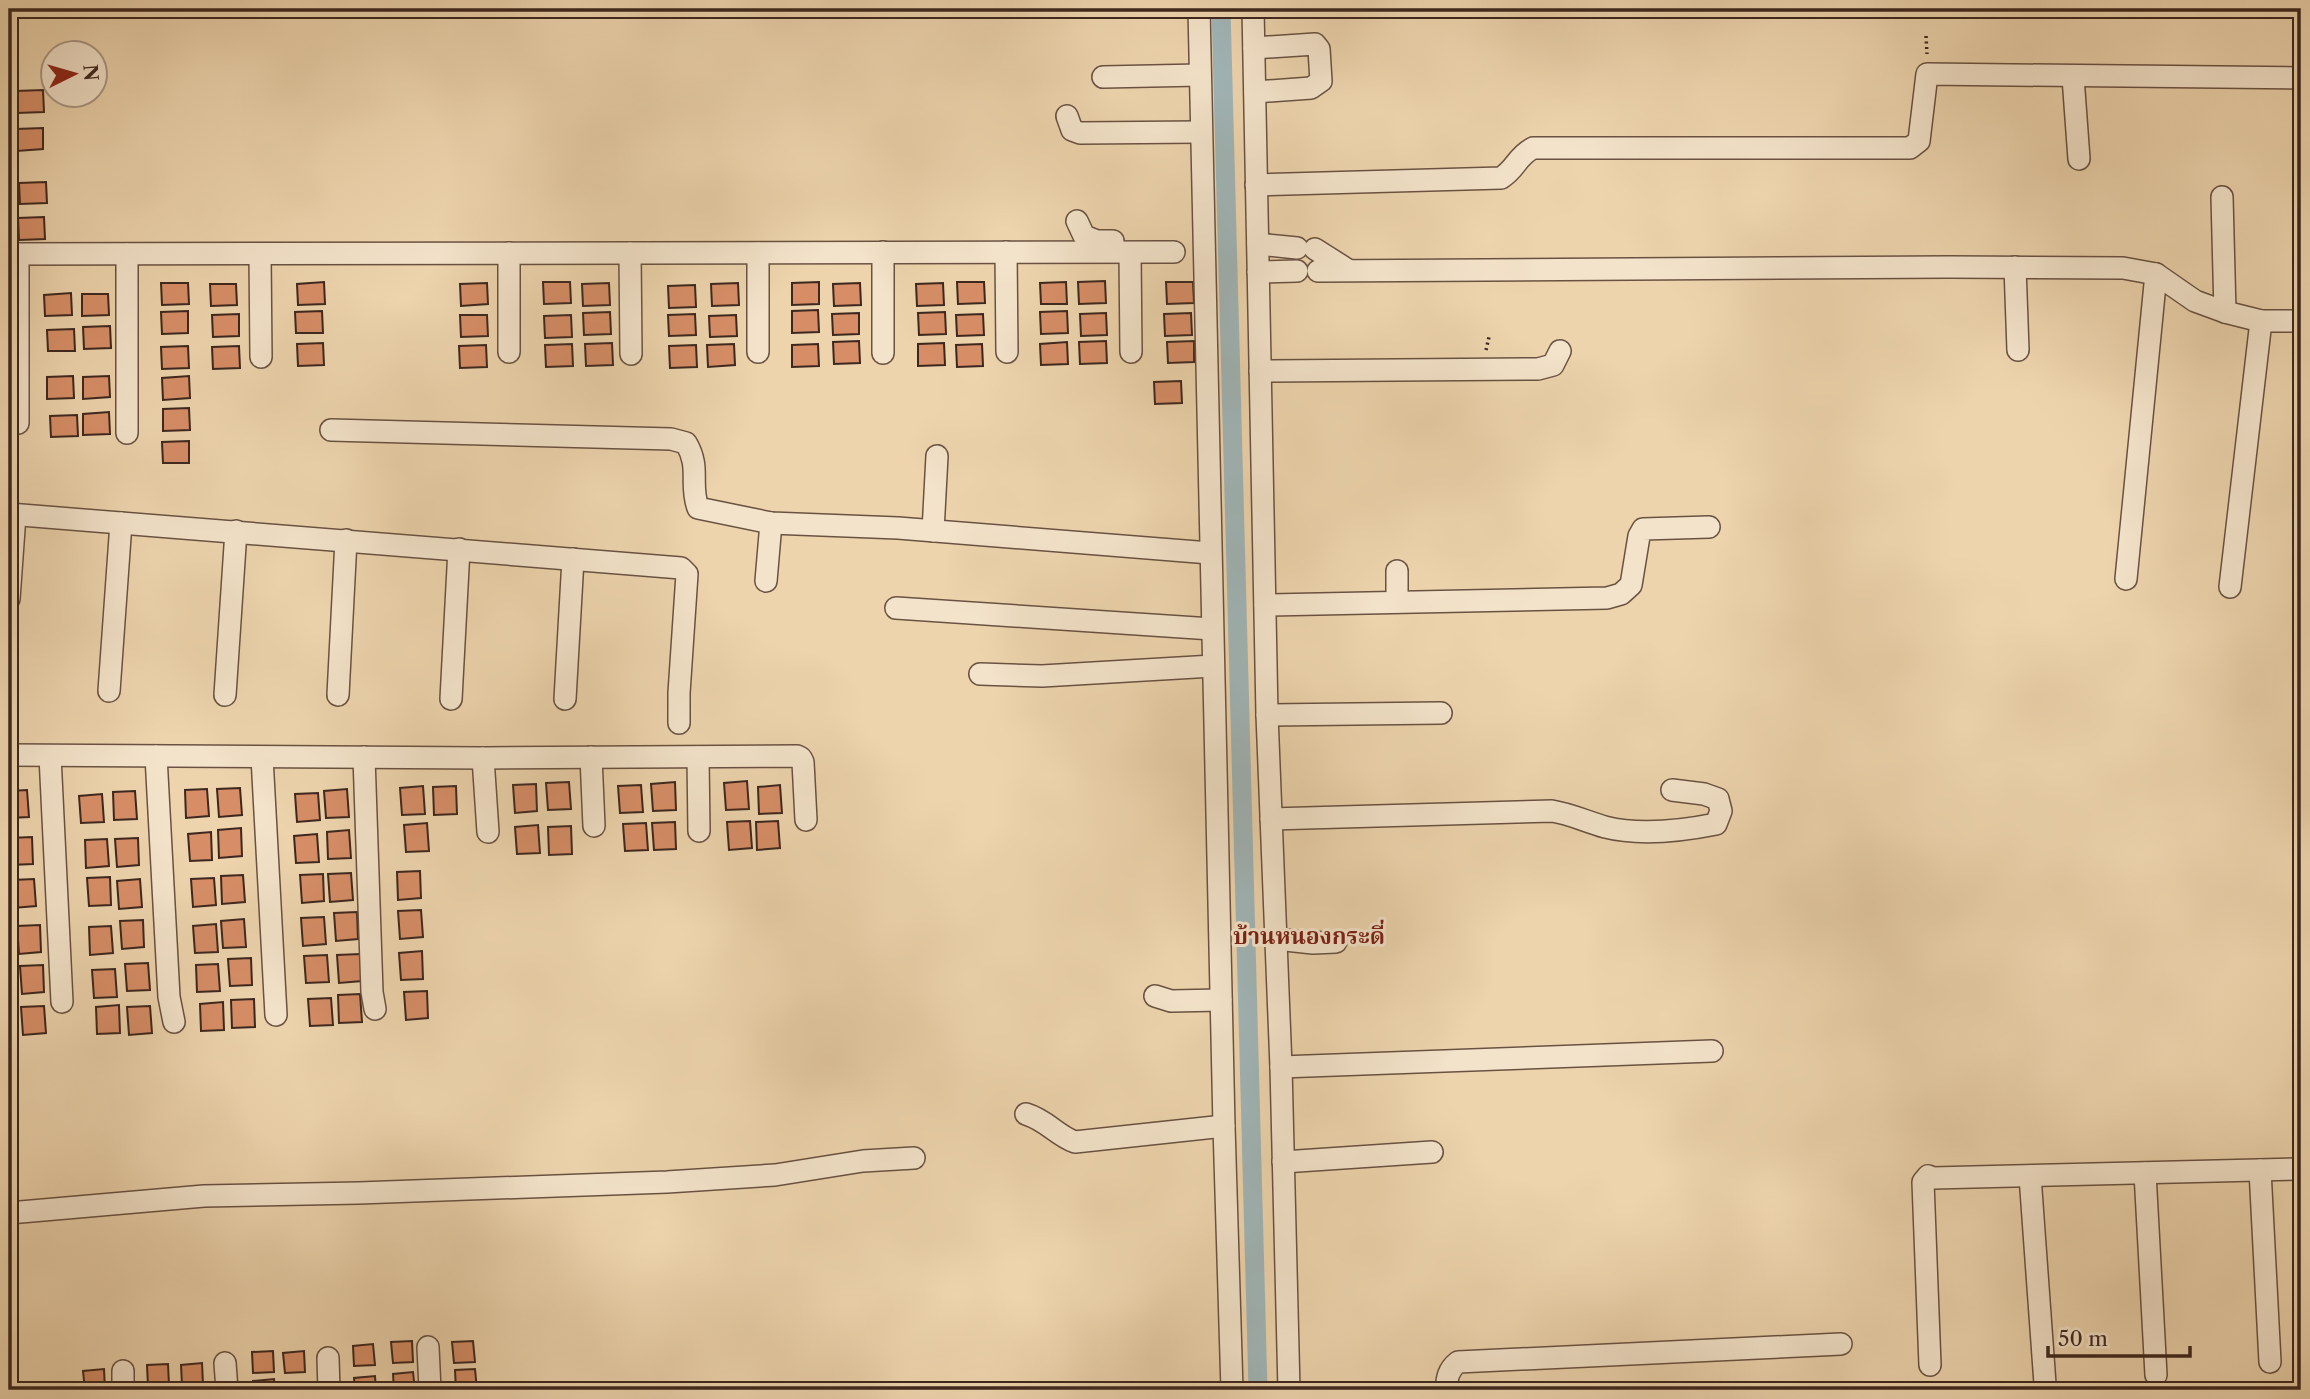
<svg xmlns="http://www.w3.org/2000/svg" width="2310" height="1399" viewBox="0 0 2310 1399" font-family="'Libre Caslon Text','Noto Serif Thai',serif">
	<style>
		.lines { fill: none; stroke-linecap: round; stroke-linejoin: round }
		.canal { stroke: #a0b5b7; stroke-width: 19 }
		.building { fill: #d78e67; stroke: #3d271e; stroke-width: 2 }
		.minor-casing { stroke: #695242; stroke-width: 24 }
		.path { stroke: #3d271e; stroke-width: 3.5; stroke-dasharray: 2 3.5; stroke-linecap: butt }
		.minor { stroke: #f3e3ca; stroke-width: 21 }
		.labels { text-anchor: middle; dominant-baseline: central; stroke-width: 6; stroke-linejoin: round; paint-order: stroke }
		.quarter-label { font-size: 23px; font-weight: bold; fill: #7a1f14; stroke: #f3e3ca }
	</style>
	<rect width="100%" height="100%" fill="#edd4ad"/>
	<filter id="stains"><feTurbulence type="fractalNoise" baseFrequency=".00286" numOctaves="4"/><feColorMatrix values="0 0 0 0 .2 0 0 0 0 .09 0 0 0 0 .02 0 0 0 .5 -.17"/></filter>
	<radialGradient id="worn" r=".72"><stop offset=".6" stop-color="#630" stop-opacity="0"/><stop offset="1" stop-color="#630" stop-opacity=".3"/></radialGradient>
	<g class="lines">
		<path class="canal" d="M1221 9 1258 1390"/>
	</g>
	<g class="building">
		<path d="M43 90 44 112 17 113 16 91Z"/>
		<path d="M43 128V149L17 151 16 129Z"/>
		<path d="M46 182 47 203 20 204 19 183Z"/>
		<path d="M44 217 45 239 19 240 18 218Z"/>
		<path d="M1105 281 1106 303 1079 304 1078 282Z"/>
		<path d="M324 282 325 304 298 305 297 284Z"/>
		<path d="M543 282H570L571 303 544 304Z"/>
		<path d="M819 282V304L792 305V283Z"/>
		<path d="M957 282H984L985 303 958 304Z"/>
		<path d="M1066 282 1067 304H1041L1040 283Z"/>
		<path d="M1166 282H1193L1194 303 1167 304Z"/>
		<path d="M161 283H188L189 304 162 305Z"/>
		<path d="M487 283 488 304 461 306 460 284Z"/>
		<path d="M609 283 610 305 583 306 582 284Z"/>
		<path d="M738 283 739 305 712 306 711 284Z"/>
		<path d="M860 283 861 305 834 306 833 284Z"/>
		<path d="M943 283 944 305 917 306 916 284Z"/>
		<path d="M210 284H236L237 305 211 306Z"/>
		<path d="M695 285 696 307 669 308 668 286Z"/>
		<path d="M71 293 72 315 45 316 44 295Z"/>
		<path d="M82 294H108L109 315 82 316Z"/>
		<path d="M818 310 819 332 792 333V311Z"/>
		<path d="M188 311V333L162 334 161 312Z"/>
		<path d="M322 311 323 333H296L295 312Z"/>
		<path d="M1067 311 1068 333 1041 334 1040 312Z"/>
		<path d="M610 312 611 334 584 335 583 313Z"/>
		<path d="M945 312 946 334 919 335 918 313Z"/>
		<path d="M859 313V334L833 335 832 314Z"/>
		<path d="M1106 313 1107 335 1081 336 1080 314Z"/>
		<path d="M1191 313 1192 335 1165 336 1164 314Z"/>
		<path d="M239 314V336L213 337 212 315Z"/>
		<path d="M695 314 696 335 669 336 668 315Z"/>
		<path d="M983 314 984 335 957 336 956 315Z"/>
		<path d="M460 315H487L488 336 461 337Z"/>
		<path d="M571 315 572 337 545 338 544 316Z"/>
		<path d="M736 315 737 336 710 337 709 316Z"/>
		<path d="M110 326 111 348 84 349 83 327Z"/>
		<path d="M74 329 75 351H48L47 330Z"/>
		<path d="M859 341 860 363 834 364 833 342Z"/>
		<path d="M1106 341 1107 363 1080 364 1079 342Z"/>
		<path d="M1194 341V362L1168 363 1167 342Z"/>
		<path d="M1067 342 1068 364 1041 365 1040 344Z"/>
		<path d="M323 343 324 365 298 366 297 344Z"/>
		<path d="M612 343 613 365 586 366 585 344Z"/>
		<path d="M944 343 945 365 918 366V344Z"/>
		<path d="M572 344 573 366 546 367 545 345Z"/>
		<path d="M734 344 735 365 708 367 707 345Z"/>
		<path d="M818 344 819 366 792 367V345Z"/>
		<path d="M982 344 983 366 957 367 956 345Z"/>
		<path d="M486 345 487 367 460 368 459 346Z"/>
		<path d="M696 345 697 367 670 368 669 346Z"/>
		<path d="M188 346 189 368 162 369 161 347Z"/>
		<path d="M239 346 240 368 213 369 212 347Z"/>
		<path d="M73 376 74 398 47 399V377Z"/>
		<path d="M109 376 110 397 83 399V377Z"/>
		<path d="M189 376 190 398 163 400 162 378Z"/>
		<path d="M1181 381 1182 403 1155 404 1154 382Z"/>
		<path d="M189 408 190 430 163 431V409Z"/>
		<path d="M109 412 110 434 83 435V414Z"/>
		<path d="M77 415 78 436 51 437 50 416Z"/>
		<path d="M189 441V463H163L162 442Z"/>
		<path d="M747 781 749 809 726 810 724 783Z"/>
		<path d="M569 782 571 809 548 810 546 783Z"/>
		<path d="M675 782 676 810 653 811 651 784Z"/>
		<path d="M536 784 537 811 515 813 513 785Z"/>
		<path d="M641 785 643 812 620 813 618 786Z"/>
		<path d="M780 785 782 813 759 814 758 787Z"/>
		<path d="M423 786 425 814 402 815 400 788Z"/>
		<path d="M456 786 457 814 434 815 433 787Z"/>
		<path d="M240 788 242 815 219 817 217 789Z"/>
		<path d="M207 789 209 816 186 818 185 790Z"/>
		<path d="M347 789 349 817 326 818 324 791Z"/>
		<path d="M27 790 29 817 9 818V791Z"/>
		<path d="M135 791 137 819 114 820 113 792Z"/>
		<path d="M318 793 320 820 297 822 295 794Z"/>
		<path d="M102 794 104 822 81 823 79 796Z"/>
		<path d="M750 821 752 848 729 850 727 822Z"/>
		<path d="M778 821 780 848 757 850 756 822Z"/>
		<path d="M675 822 676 849 654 850 652 823Z"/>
		<path d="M427 823 429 851 406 852 404 825Z"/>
		<path d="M646 823 648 850 625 851 623 824Z"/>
		<path d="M538 825 540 853 517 854 515 827Z"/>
		<path d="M571 826 572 854 549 855 548 827Z"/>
		<path d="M241 828 242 856 219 858 218 830Z"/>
		<path d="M349 830 351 858 328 859 327 832Z"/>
		<path d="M211 832 212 860 190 861 188 834Z"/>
		<path d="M317 834 319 862 296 863 294 836Z"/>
		<path d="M32 837 33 864 10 865 9 838Z"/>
		<path d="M138 838 139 865 117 867 115 839Z"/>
		<path d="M107 839 109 866 86 868 85 840Z"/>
		<path d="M420 871 421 898 398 900 397 872Z"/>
		<path d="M351 873 353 900 330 902 328 874Z"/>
		<path d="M323 874 324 901 302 903 300 875Z"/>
		<path d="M243 875 245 902 222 904 221 876Z"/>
		<path d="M110 877 111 905 89 906 87 878Z"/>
		<path d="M214 878 216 905 193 907 191 879Z"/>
		<path d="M34 879 36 906 13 908 12 880Z"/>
		<path d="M140 879 142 907 119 909 117 881Z"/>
		<path d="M421 910 423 937 400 939 398 911Z"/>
		<path d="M357 912 358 939 336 941 334 913Z"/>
		<path d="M324 917 326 944 303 946 301 918Z"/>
		<path d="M244 919 246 947 223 948 221 921Z"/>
		<path d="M143 920 144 947 122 949 120 921Z"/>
		<path d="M216 924 218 952 195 953 193 926Z"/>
		<path d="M40 925 41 952 19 954 17 926Z"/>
		<path d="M111 926 113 953 90 955 89 927Z"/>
		<path d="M422 951 423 979 401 980 399 953Z"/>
		<path d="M360 954 362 981 339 983 337 955Z"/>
		<path d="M327 955 329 982 306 983 304 956Z"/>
		<path d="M251 958 252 985 230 986 228 959Z"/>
		<path d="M148 963 150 990 127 991 125 964Z"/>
		<path d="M218 964 220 991 197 992 196 965Z"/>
		<path d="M43 965 44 992 22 994 20 966Z"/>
		<path d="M115 969 117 997 94 998 92 970Z"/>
		<path d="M9 972 11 999H9Z"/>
		<path d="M427 991 428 1018 406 1020 404 992Z"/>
		<path d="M360 994 362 1022 339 1023 338 995Z"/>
		<path d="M331 998 333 1025 310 1026 308 999Z"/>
		<path d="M254 999 255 1027 232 1028 231 1000Z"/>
		<path d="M223 1002 224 1030 201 1031 200 1004Z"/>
		<path d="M119 1005 120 1033 97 1034 96 1007Z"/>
		<path d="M44 1006 46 1033 23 1035 21 1007Z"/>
		<path d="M150 1006 152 1033 129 1035 127 1007Z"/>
		<path d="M9 1008H13L15 1035H9Z"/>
		<path d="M412 1341 413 1362 393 1363 391 1342Z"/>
		<path d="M473 1341 475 1362 454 1363 452 1342Z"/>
		<path d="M373 1344 375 1365 354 1366 353 1346Z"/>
		<path d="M273 1351 274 1372 253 1373 252 1352Z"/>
		<path d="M304 1351 305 1372 285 1373 283 1353Z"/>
		<path d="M202 1363 203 1384 182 1385 181 1365Z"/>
		<path d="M168 1364 169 1385 148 1386 147 1365Z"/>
		<path d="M104 1369 105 1390H85L83 1371Z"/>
		<path d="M475 1369 477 1390H456L455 1370Z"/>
		<path d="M413 1372 415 1390H394L393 1374Z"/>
		<path d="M375 1376 376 1390H355L354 1378Z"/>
		<path d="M274 1379 275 1390H254L253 1381Z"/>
		<path d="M306 1385V1390H285V1386Z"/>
	</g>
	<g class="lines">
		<g class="minor-casing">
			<g id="minor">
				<path d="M1199 9 1224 1126 1232 1390"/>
				<path d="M1253 9 1267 715 1281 1067 1289 1390"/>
				<path d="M1254 48 1315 44 1319 49 1321 81 1311 88 1255 92"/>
				<path d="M1103 77 1200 75"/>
				<path d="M2073 77 2079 159"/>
				<path d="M1067 116 1072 130 1080 133 1201 132"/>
				<path d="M1256 185 1501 178C1517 168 1516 157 1533 148H1910L1919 141 1927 74 2301 78"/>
				<path d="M2222 197 2225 312"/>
				<path d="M1077 221 1084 236 1097 241H1113"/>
				<path d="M1258 244 1297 248"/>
				<path d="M1315 249 1348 270"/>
				<path d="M1006 252 1007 352"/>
				<path d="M630 253 631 354"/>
				<path d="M1130 253 1131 352"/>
				<path d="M9 254 1174 252"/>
				<path d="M18 254V423"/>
				<path d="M127 254V433"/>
				<path d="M260 254 261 357"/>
				<path d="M2015 267 2018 350"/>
				<path d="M1318 271 1949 267 2123 268 2156 274 2195 301 2225 312 2261 321H2301"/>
				<path d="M1258 272 1297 271"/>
				<path d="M509 352V253"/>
				<path d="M758 352V253"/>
				<path d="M883 353V252"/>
				<path d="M1260 371 1538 369 1553 365 1560 351"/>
				<path d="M331 430 671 439 686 443C701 468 689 483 698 508L771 523 898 528 1210 553"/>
				<path d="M9 514 681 568 687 574 679 693V723"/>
				<path d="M933 531 937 456"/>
				<path d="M2126 579 2156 274"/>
				<path d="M766 581 771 523"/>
				<path d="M2230 587 2261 321"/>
				<path d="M9 599 15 515"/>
				<path d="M1397 602V571"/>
				<path d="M1265 605 1607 598 1621 594 1631 585 1639 536 1643 529 1709 527"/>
				<path d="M896 608 1212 629"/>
				<path d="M980 674 1042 676 1213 666"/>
				<path d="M109 691 121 523"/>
				<path d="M225 695 236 531"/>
				<path d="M338 695 346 540"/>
				<path d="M451 699 459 549"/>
				<path d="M565 699 573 559"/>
				<path d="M1267 715 1441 713"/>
				<path d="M9 755 483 758 797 756 801 758 803 762 806 820"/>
				<path d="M50 756 62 1002"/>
				<path d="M156 756 169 997 174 1022"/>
				<path d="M262 757 276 1015"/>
				<path d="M364 757 372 992 375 1009"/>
				<path d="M591 757 594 826"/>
				<path d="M698 757 699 831"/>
				<path d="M483 758 488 832"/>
				<path d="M1271 819 1552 811C1571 814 1587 822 1605 827 1640 836 1681 831 1716 824L1721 811 1718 799 1704 794 1672 790"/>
				<path d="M1276 939 1313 943 1336 942"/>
				<path d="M1155 996 1171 1001 1221 1000"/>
				<path d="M1281 1067 1712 1051"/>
				<path d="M1026 1114C1048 1121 1056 1135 1075 1142L1224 1126"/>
				<path d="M1283 1162 1432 1152"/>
				<path d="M2260 1170 2270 1362"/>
				<path d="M2145 1173 2156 1375"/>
				<path d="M2030 1176 2045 1384"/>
				<path d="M9 1213 204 1196 359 1193 667 1182 775 1175 863 1161 914 1158"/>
				<path d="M428 1347 430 1390"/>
				<path d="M328 1358 329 1390"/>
				<path d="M225 1363 227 1390"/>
				<path d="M1930 1365 1923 1182 1928 1176 1933 1178 2301 1169"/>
				<path d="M123 1371V1390"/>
				<path d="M1446 1390C1447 1378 1448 1370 1458 1362L1841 1344"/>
			</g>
		</g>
		<g class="path">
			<path d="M1926 36 1927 54"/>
			<path d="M1486 350 1489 337"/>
		</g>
		<use href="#minor" class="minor"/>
	</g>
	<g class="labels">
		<g class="quarter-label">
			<text x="1309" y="936">บ้านหนองกระดี่</text>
		</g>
	</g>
	<rect width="2310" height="1399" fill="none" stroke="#edd4ad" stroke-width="35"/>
	<rect x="10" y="10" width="2289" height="1378" fill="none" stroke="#3d271e" stroke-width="3.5"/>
	<rect x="18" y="18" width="2275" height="1364" fill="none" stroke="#3d271e" stroke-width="2"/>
	<g transform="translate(74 74) rotate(85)"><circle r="33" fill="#f3e3ca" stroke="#aa9885" stroke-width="2"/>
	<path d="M0-5L12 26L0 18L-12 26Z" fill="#8f2418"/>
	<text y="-10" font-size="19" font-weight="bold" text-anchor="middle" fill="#3d271e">N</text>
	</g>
	<path d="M2048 1346v10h142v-10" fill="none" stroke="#3d271e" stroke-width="3.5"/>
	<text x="2058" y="1346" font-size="21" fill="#3d271e" stroke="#f3e3ca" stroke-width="5" paint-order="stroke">50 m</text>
	<rect width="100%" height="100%" filter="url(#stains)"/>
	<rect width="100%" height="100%" fill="url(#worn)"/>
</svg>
